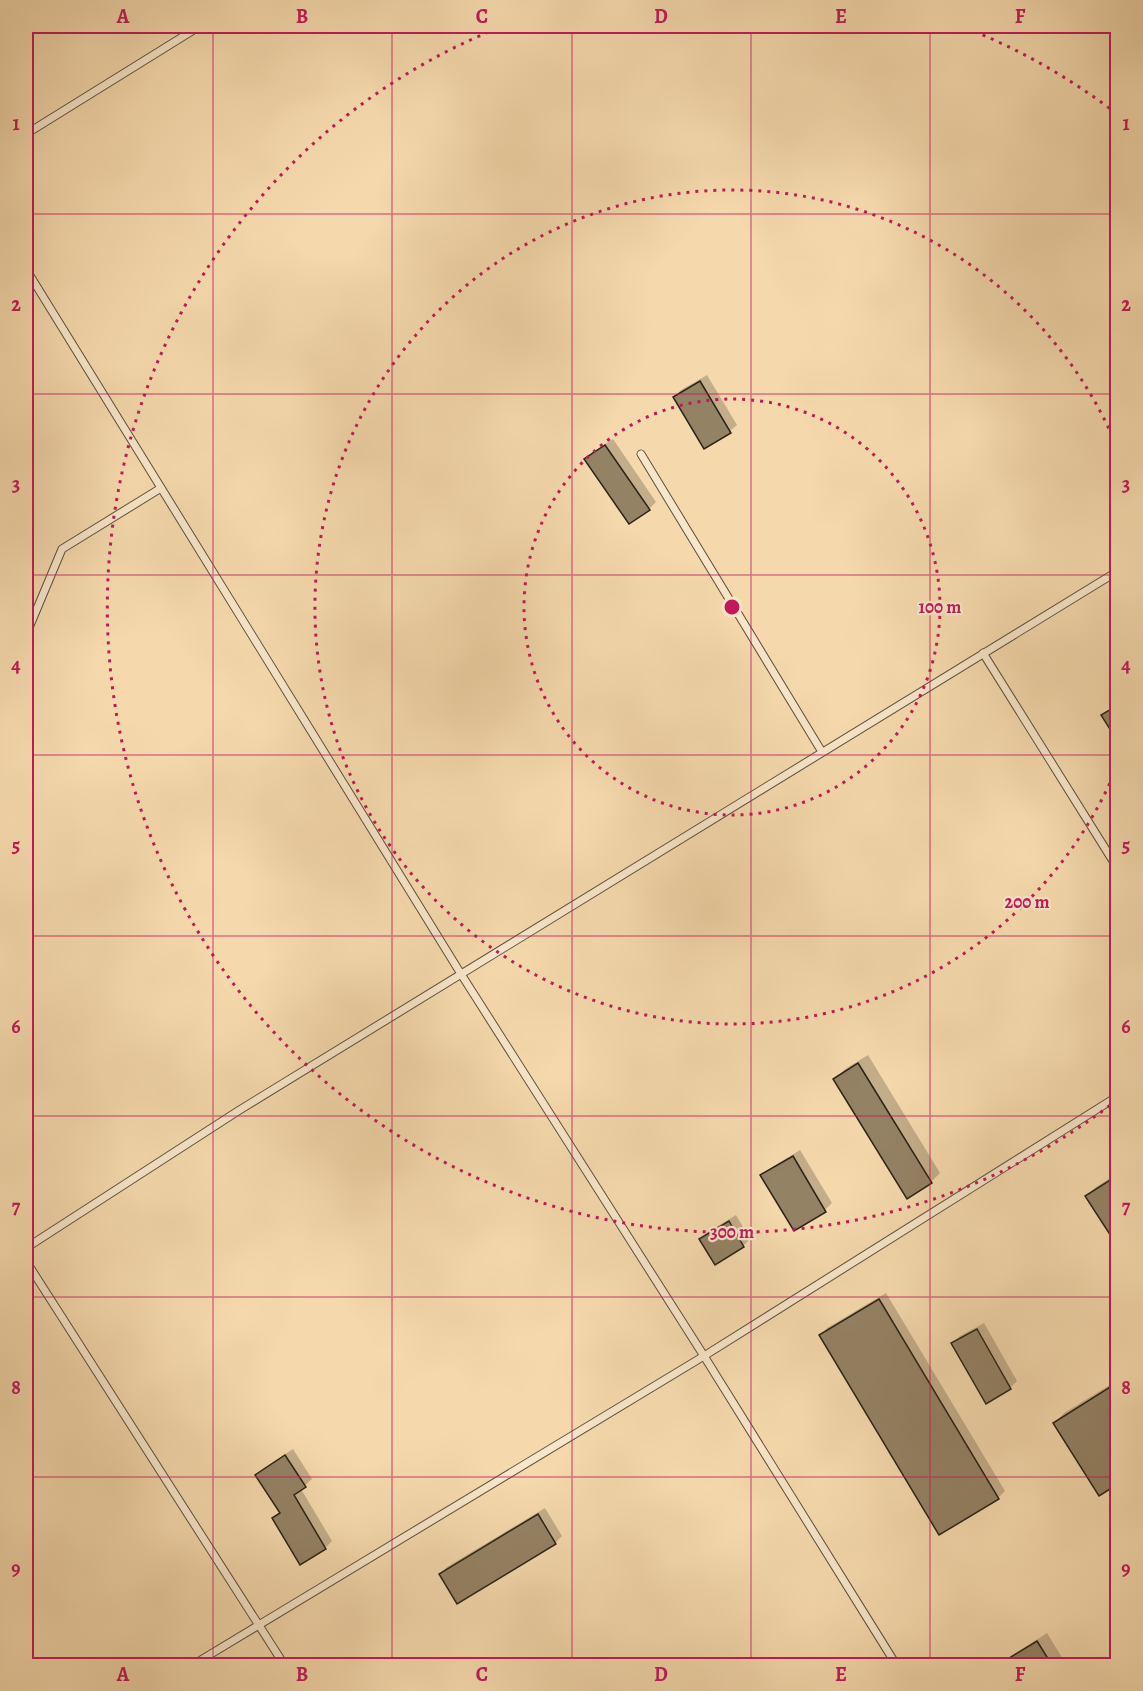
<svg xmlns="http://www.w3.org/2000/svg" width="1143" height="1691" viewBox="0 0 1143 1691" font-family="Alegreya,serif">
	<style>
		.shadow { fill: #0003 }
		.building { fill: #948265; stroke: #2a2318; stroke-width: 1.5 }
		.lines { fill: none; stroke-linecap: round; stroke-linejoin: round }
		.lane-casing { stroke: #5d503d; stroke-width: 9 }
		.lane { stroke: #f8e6ca; stroke-width: 7 }
		.grid { fill: none; stroke: #c2185b; stroke-width: 1.5; stroke-opacity: 0.55 }
		.ring { fill: none; stroke: #c2185b; stroke-width: 3; stroke-dasharray: 3 6 }
		.centre { fill: #c2185b; stroke: #f8e6ca; stroke-width: 3 }
		.ring-label { font-size: 18px; text-anchor: middle; font-weight: bold; fill: #c2185b; stroke: #f8e6ca; stroke-width: 4.5; stroke-linejoin: round; paint-order: stroke }
		.neatline { fill: none; stroke: #c2185b; stroke-width: 2 }
		.grid-label { font-size: 20px; text-anchor: middle; font-weight: bold; fill: #c2185b }
	</style>
	<rect width="100%" height="100%" fill="#f5d9ad"/>
	<filter id="stains"><feTurbulence type="fractalNoise" baseFrequency=".00333" numOctaves="4"/><feColorMatrix values="0 0 0 0 .2 0 0 0 0 .09 0 0 0 0 .02 0 0 0 .5 -.17"/></filter>
	<radialGradient id="worn" r=".72"><stop offset=".6" stop-color="#630" stop-opacity="0"/><stop offset="1" stop-color="#630" stop-opacity=".3"/></radialGradient>
	<g class="shadow">
		<path d="M707 375 737 425 730 431 704 447 674 397 681 390Z"/>
		<path d="M613 439 656 502 649 509 586 459 593 452Z"/>
		<path d="M868 1055 940 1173 931 1182 835 1079 845 1069Z"/>
		<path d="M800 1150 832 1203 825 1210 794 1229 762 1176 769 1169Z"/>
		<path d="M1118 1173V1244L1087 1196 1096 1187Z"/>
		<path d="M736 1215 750 1239 744 1245 715 1263 701 1239 708 1232Z"/>
		<path d="M886 1293 1005 1491 998 1498 821 1335 827 1328Z"/>
		<path d="M984 1323 1017 1381 1010 1388 953 1343 960 1336Z"/>
		<path d="M1118 1380V1482L1055 1423 1064 1413Z"/>
		<path d="M293 1449 312 1479 301 1489 332 1541 325 1548 274 1518 281 1511 257 1475 264 1468Z"/>
		<path d="M545 1508 562 1536 555 1543 440 1574 447 1567Z"/>
		<path d="M1047 1633 1066 1664 1065 1666H995Z"/>
	</g>
	<g class="building">
		<path d="M700 381 731 433 704 449 673 397Z"/>
		<path d="M605 445 650 510 629 524 584 459Z"/>
		<path d="M1118 705V742L1101 715Z"/>
		<path d="M858 1063 932 1183 907 1199 833 1079Z"/>
		<path d="M793 1156 826 1212 794 1231 760 1175Z"/>
		<path d="M1118 1175V1247L1085 1196Z"/>
		<path d="M729 1221 744 1247 715 1265 699 1239Z"/>
		<path d="M879 1299 999 1499 939 1535 819 1335Z"/>
		<path d="M977 1329 1011 1389 986 1404 951 1343Z"/>
		<path d="M1118 1382V1484L1099 1496 1053 1423Z"/>
		<path d="M285 1455 306 1487 294 1495 326 1549 300 1565 272 1518 280 1513 255 1475Z"/>
		<path d="M538 1514 556 1544 457 1604 439 1574Z"/>
		<path d="M1037 1641 1052 1665H998Z"/>
	</g>
	<g class="lines">
		<g class="lane-casing">
			<g id="lane">
				<path d="M26 134 200 26"/>
				<path d="M26 269 461 974 704 1356 897 1666"/>
				<path d="M641 454 822 752"/>
				<path d="M26 635 62 549 161 488"/>
				<path d="M983 653 1118 869"/>
				<path d="M26 1248 238 1111 1118 571"/>
				<path d="M26 1261 285 1666"/>
				<path d="M191 1666 704 1356 1118 1096"/>
			</g>
		</g>
		<use href="#lane" class="lane"/>
	</g>
	<path class="grid" d="M213 26V1666M392 26V1666M572 26V1666M751 26V1666M930 26V1666M26 214H1118M26 394H1118M26 575H1118M26 755H1118M26 936H1118M26 1116H1118M26 1297H1118M26 1477H1118"/>
	<g class="ring">
		<circle cx="732" cy="607" r="208"/>
		<path d="M1117 767A417 417 0 1 1 1117 447"/>
		<path d="M1117 1100A625 625 0 1 1 498 28M966 28A625 625 0 0 1 1117 114"/>
	</g>
	<circle cx="732" cy="607" r="9" class="centre"/>
	<g class="ring-label">
		<text x="940" y="613">100 m</text>
		<text x="1027" y="908">200 m</text>
		<text x="732" y="1238">300 m</text>
	</g>
	<rect width="1143" height="1691" fill="none" stroke="#f5d9ad" stroke-width="66"/>
	<rect x="33" y="33" width="1077" height="1625" class="neatline"/>
	<g class="grid-label">
		<text x="123" y="23">A</text>
		<text x="302" y="23">B</text>
		<text x="482" y="23">C</text>
		<text x="661" y="23">D</text>
		<text x="841" y="23">E</text>
		<text x="1020" y="23">F</text>
		<text x="16" y="130">1</text>
		<text x="1126" y="130">1</text>
		<text x="16" y="311">2</text>
		<text x="1126" y="311">2</text>
		<text x="16" y="491">3</text>
		<text x="1126" y="491">3</text>
		<text x="16" y="672">4</text>
		<text x="1126" y="672">4</text>
		<text x="16" y="852">5</text>
		<text x="1126" y="852">5</text>
		<text x="16" y="1033">6</text>
		<text x="1126" y="1033">6</text>
		<text x="16" y="1213">7</text>
		<text x="1126" y="1213">7</text>
		<text x="16" y="1394">8</text>
		<text x="1126" y="1394">8</text>
		<text x="16" y="1575">9</text>
		<text x="1126" y="1575">9</text>
		<text x="123" y="1681">A</text>
		<text x="302" y="1681">B</text>
		<text x="482" y="1681">C</text>
		<text x="661" y="1681">D</text>
		<text x="841" y="1681">E</text>
		<text x="1020" y="1681">F</text>
	</g>
	<rect width="100%" height="100%" filter="url(#stains)"/>
	<rect width="100%" height="100%" fill="url(#worn)"/>
</svg>
